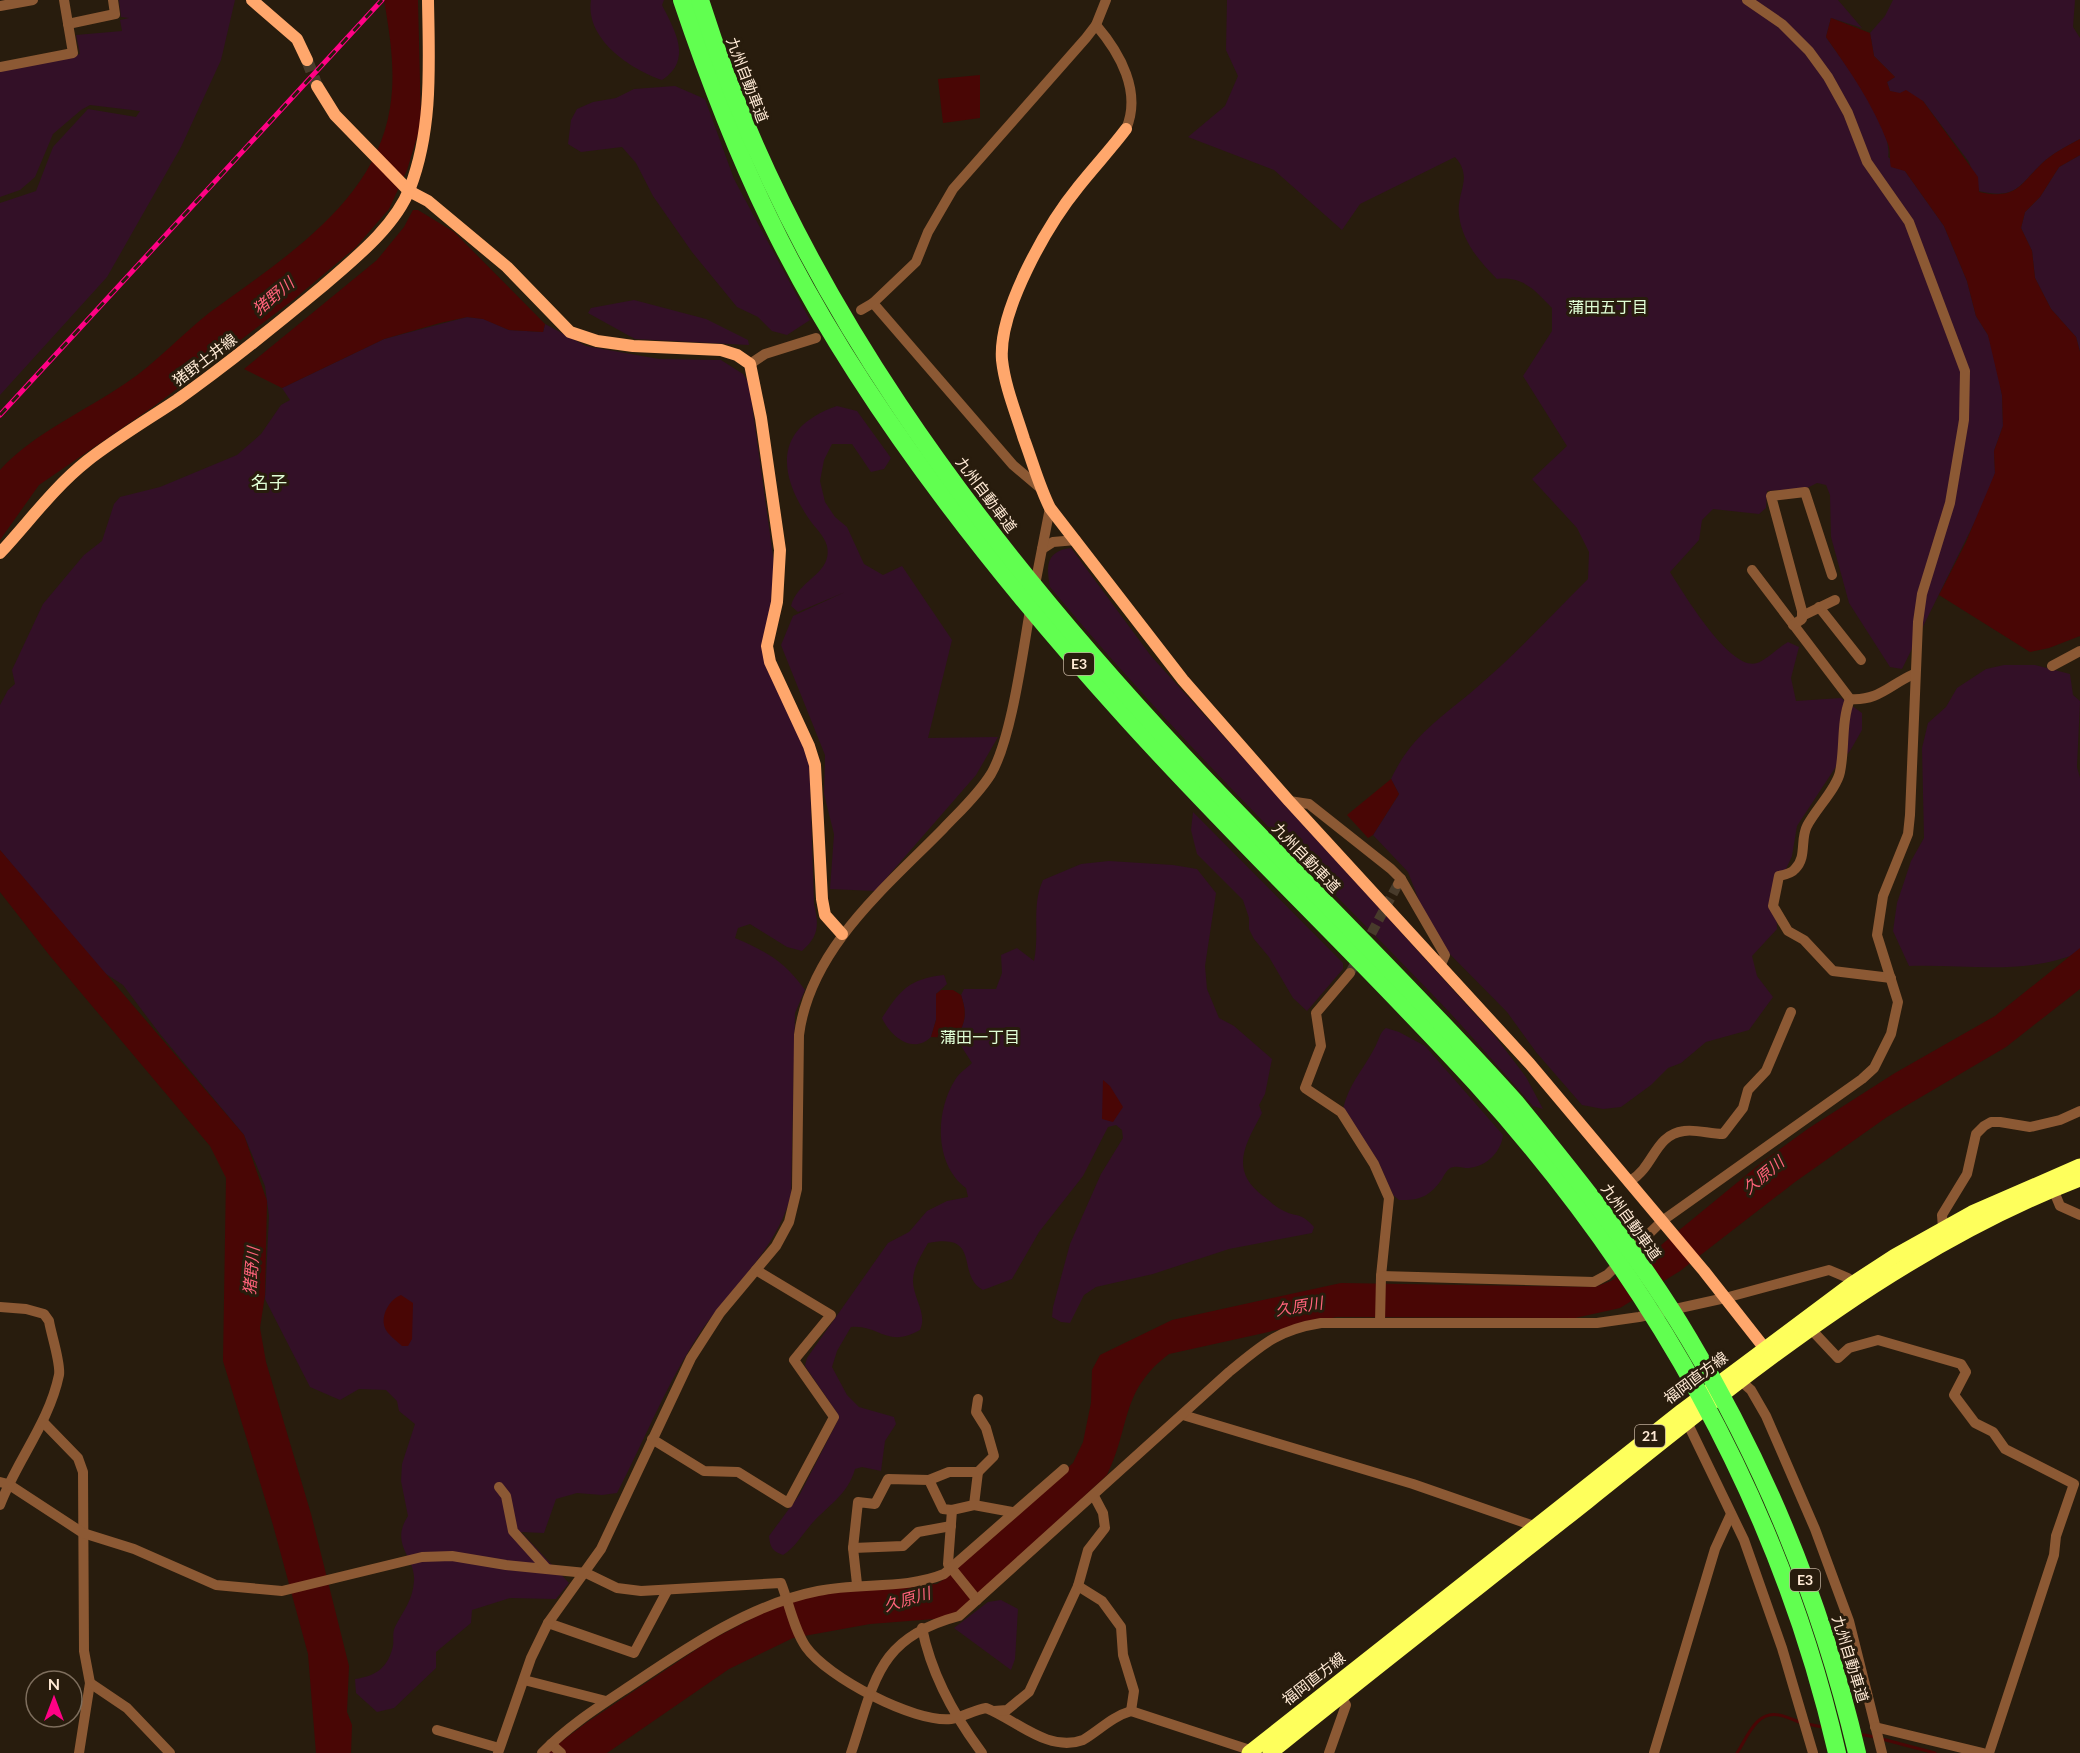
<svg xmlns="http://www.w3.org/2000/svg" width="2080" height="1753" font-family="Lato,'Noto Sans JP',sans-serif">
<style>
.green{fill:#331027}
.water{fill:#490605}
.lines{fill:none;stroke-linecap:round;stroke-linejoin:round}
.stream{stroke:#490605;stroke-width:3}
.street-tunnel{stroke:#483b2b;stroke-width:10;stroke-dasharray:10 5;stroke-linecap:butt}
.secondary-tunnel{stroke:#483b2b;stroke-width:12;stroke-dasharray:12 6;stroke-linecap:butt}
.street{stroke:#8c5934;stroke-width:10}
.secondary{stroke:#ffa76c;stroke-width:12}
.primary{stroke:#feff5c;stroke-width:15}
.highway{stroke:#61ff50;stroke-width:18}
.rail-casing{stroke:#ff0185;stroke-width:5}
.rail{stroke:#281c0d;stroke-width:3;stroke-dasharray:9;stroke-linecap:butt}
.labels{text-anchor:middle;stroke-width:6;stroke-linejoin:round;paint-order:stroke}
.shield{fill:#281c0d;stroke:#beac99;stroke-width:1.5}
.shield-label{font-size:14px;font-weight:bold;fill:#ffead5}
.street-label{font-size:15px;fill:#ffead5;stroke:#281c0d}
.water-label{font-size:16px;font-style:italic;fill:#ff637b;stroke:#281c0d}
.neighbourhood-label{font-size:16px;fill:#e1ffd7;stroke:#281c0d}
.quarter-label{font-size:18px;fill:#e1ffd7;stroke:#281c0d}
</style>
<rect width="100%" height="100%" fill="#281c0d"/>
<g class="green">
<path d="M119,0H235L221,60L181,147L107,277L0,395V203L36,191L53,147L88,109L136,117L140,111L90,105L81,110L53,134L35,177L20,190L0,197V71L80,54L76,35L122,31L120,20L129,18L121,17Z"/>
<path d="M591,0H664L662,5C675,31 693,60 662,80C630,69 585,39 591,0Z"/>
<path d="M1227,0H1838L1862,28L1831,18L1826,37C1844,63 1894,126 1888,157L1905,171L1944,226L1967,281L1976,316L1988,335L1995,356L2002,395L2003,426L1994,451L1995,473L1988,495L1902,669L1890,667L1849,603L1831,537L1830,495L1826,485L1817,483L1807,488L1767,491L1766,508L1759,514L1713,509L1702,520L1699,540L1670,572C1683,592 1730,672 1757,663C1765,661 1779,647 1788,642L1799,647L1791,678L1796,701L1841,698L1862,713V730L1850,751L1835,768L1797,826L1792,856L1780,882L1776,903L1777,929L1752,956L1757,976L1773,997L1749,1030L1706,1042L1681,1063L1668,1068L1651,1085L1621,1107L1603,1109L1582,1105L1536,1052L1507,1012L1433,937L1408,872L1373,835L1399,794L1391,779C1411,736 1441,718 1475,689C1515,655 1551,616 1588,579L1589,552L1577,528L1532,479L1567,446L1523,376L1552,331V308C1535,290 1523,276 1497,279C1479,261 1462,241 1459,215C1456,192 1474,178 1455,157L1360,204L1342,230L1274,170L1188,137L1225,106L1238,76L1226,50Z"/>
<path d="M1893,0H2075L2073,27L2080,38V139C2069,145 2057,151 2047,159C2020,182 2020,201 1979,191L1969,162L1923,101L1890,91L1887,82L1895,77L1874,56L1870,33L1885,16Z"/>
<path d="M675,86L705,99L734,179L810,320L787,335L772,331L758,317L737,307L692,252L653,196L636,163L622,147L581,152L568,144L571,120L577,109L593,102L616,98L634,89Z"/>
<path d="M2080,155V352L2076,337L2051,309L2035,278L2032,251L2021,228L2025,212L2040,197L2059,167Z"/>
<path d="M634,300L706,319L748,340L749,345L635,339L588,313L591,308Z"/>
<path d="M467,317L484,319L509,330L543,332L545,324L586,346L659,359L721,360L743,374L749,383L774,563L770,614L765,632L809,752L814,904C819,925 819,936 802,951L787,947L750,924L738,928L735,938C767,952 783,960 805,990L795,1013L791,1195C775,1255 725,1291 694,1342C664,1390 643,1443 617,1493L602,1495L577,1493L556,1499L544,1533L521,1532L569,1583L556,1599L510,1598L472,1610L471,1623L436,1652V1668L394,1708L377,1712L356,1693L355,1679C376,1676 388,1668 393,1646C394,1640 392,1633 395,1627C403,1611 413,1600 414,1581C416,1557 389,1545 408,1516L401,1481L402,1464L415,1424L399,1411L397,1401L386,1390L359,1389L340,1400L310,1387L265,1299L269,1216L265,1186L244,1135L160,1034L123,985L103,972L52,914L0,850V705L8,690L15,684L12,670L43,604L84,555L102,541L114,504L120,497L160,487L237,455L261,434L281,405L290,400L282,388L384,339Z"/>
<path d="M837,406L857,411L891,458L884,469L871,472L852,444H832L824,460L820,481L825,502L835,517L847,527L864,564L883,575L902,566L952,640L928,738L998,737L976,775L875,891L830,889L834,834L824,794L825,755L781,645L793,616L845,592L798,612L791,606C798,579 833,574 827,546C824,535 815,528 809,519C776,470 776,427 837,406Z"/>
<path d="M1071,548L1151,656L1494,1035L1526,1077L1543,1109L1533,1106C1500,1069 1468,1031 1433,995C1303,861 1169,731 1050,587C1046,566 1046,551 1071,548Z"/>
<path d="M2004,665H2035L2070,674L2073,695L2080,701L2077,767L2080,778V952C2026,976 1967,964 1909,966L1893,931L1897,903L1911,861L1924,838L1922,748L1928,723L1946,707L1957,688L1986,669Z"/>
<path d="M1193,812L1343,963V969L1307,1011L1293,998L1269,957L1254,939L1249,929V918L1243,900L1197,854L1191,830Z"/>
<path d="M1109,861L1173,865L1197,869L1216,893L1205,966L1207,989L1219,1018L1234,1026L1272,1059L1265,1094L1259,1105L1262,1113C1245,1145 1229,1170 1263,1196C1269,1200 1275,1207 1282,1210C1296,1218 1300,1211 1314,1227L1312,1233L1229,1249L1153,1274L1096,1287L1084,1295L1070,1323L1061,1322L1052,1317L1053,1307L1070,1244L1101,1174L1123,1138L1122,1130L1116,1125L1108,1127L1083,1176L1039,1232L1012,1279L983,1290C955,1275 983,1232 928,1243C922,1254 914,1266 913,1279C912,1297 928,1313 920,1330C887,1349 879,1324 851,1327L837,1351L832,1367L847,1395L859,1407L894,1417L896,1424L885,1441L881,1471L862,1467L855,1469C847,1497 826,1506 809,1527C800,1538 794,1548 783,1555C772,1551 770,1547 769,1536L800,1494L838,1420L837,1413L805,1366L807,1358L888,1243L909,1232L927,1211L947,1201L968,1197L966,1188C934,1164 935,1112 955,1080C959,1073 967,1068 972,1063L956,1038C966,1022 967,1013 961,995L964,989H996L1002,973L1001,955L1017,948L1034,961C1040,933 1031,906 1043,880L1081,864Z"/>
<path d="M944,975L947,984L936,994V1020L931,1037C913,1055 890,1036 882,1018C900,990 909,979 944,975Z"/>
<path d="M1386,1028L1399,1032L1425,1046L1503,1135C1501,1152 1487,1166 1469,1168C1462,1168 1457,1165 1450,1168C1446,1171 1444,1175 1442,1179C1430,1196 1420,1201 1399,1200L1393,1195L1378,1161L1343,1110C1348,1085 1363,1070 1374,1049C1379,1041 1379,1033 1386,1028Z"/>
<path d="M1001,1600L1018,1609L1015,1659L1011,1670L954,1628L988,1602Z"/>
</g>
<g class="water">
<path d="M384,0H418L421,124L407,170L389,209L356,247L293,300L157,404L39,485L0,540V470C35,432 84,412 126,383C156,363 181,335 209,313C281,260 375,203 390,108C396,72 390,35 384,0Z"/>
<path d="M1831,18L1870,33L1874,56L1895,77L1887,82L1890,91L1900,93L1906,90L1923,101L1978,177L1979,192C2020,201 2020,182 2047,159C2057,151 2069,145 2080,139V155L2059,167L2040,197L2025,212L2021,228L2032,251L2035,278L2051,309L2076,337L2080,352V636L2049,648L2030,652L1939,595L1966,542L1995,473L1994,451L2003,426L2002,395L1988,335L1976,316L1967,281L1944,226L1905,171L1891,167C1889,159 1891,151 1888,144C1873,104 1850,71 1826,37Z"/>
<path d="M980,75V118L943,123L938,79Z"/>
<path d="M413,210H418L454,232L545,324L543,332L509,330L483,319L467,317L440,323L384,339L282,388L244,369L377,260L404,227Z"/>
<path d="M1391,779L1399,794L1373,835L1368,838L1347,815Z"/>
<path d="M0,850L244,1135L267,1201L265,1295L260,1328L266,1362L311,1514L349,1666L347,1712L352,1725L351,1753H316L308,1654L273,1525L223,1361L226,1178L210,1146L50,956L0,892Z"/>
<path d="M2080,948V989L2006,1047L1887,1117L1795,1182L1680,1271L1620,1308L1575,1318L1336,1317L1169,1354C1120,1391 1131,1426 1107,1475L962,1610L947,1618L870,1624L793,1638L729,1669L607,1753H546L586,1723L709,1641L776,1606L822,1593L937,1584L950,1575L1073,1463L1083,1442L1091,1403L1092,1370L1100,1355L1172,1320L1341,1283L1595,1287L1611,1281L1655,1250L1761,1163L1809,1128L1895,1073L1995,1016Z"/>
<path d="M941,990H953L961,995C967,1013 966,1022 956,1038L931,1037L936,1020V994Z"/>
<path d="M1103,1080L1110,1086L1123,1107L1113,1122L1102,1119Z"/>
<path d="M401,1295L413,1303L412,1339L408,1346H402C397,1341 387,1334 385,1328C380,1315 390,1299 401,1295Z"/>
</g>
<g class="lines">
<g class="stream">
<path d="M1808,1724L1822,1727"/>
<path d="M1858,1734L1875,1737"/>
<path d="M1882,1739L1935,1753"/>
<path d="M1737,1753C1747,1738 1756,1710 1779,1715C1787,1716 1794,1721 1802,1723"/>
</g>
<path class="street-tunnel" d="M1350,973L1398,884"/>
<path class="secondary-tunnel" d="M307,60L317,86"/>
<g class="street">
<path d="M0,6L33,0"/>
<path d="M68,24L115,14L113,0"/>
<path d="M1096,25C1120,53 1142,92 1126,129"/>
<path d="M0,67L73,53L64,0"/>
<path d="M873,303L1013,465L1039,487"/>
<path d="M861,310L873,303L916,262L928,232L953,189L1086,38L1096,25L1106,0"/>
<path d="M750,364L765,354L816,338"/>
<path d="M1042,549L1053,542L1076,540"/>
<path d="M1752,570L1850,699C1879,701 1889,685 1914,674"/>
<path d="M1034,590L1050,508"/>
<path d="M1819,607L1861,660"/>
<path d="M1802,616L1835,600"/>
<path d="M1793,625L1802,619V611L1771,496L1805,492L1832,575"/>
<path d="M2052,666L2080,651"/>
<path d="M1850,699C1841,722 1845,748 1840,772C1837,788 1815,810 1807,826C1800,839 1807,858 1795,869C1792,873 1784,875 1779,876L1773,906L1788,931L1804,940L1833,971L1891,978"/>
<path d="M1289,801L1309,804L1391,869L1401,879L1398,884"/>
<path d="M1401,879L1445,955L1440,967"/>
<path d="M1350,973L1316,1013L1321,1046L1305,1088L1341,1112L1374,1164L1389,1198L1381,1276L1380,1322"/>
<path d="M1630,1181C1655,1166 1654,1135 1684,1131C1696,1129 1710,1134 1723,1134L1743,1108L1748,1090L1766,1071L1791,1012"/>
<path d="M2053,1189L2060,1206L2080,1215"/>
<path d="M1943,1228L1942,1215L1967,1174L1976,1134L1984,1126L1991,1122H2000L2030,1127L2060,1120L2080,1111"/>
<path d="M1381,1276L1594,1282L1607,1275L1662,1221L1862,1079L1874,1068L1891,1034L1898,1002L1877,935L1883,896L1908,834L1910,815L1918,622L1922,594L1950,503L1964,420L1965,371L1909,222L1867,162L1848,113L1828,77L1809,51L1782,24L1747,0"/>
<path d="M0,1307L26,1309L44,1314L49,1321C51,1334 61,1363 59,1375C49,1423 17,1460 0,1505"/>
<path d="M1807,1325L1838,1358L1849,1348L1878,1340L1961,1364L1966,1372L1954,1395L1975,1423L1993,1432L2005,1449L2074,1484L2056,1536L2054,1555L1989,1753"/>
<path d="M1742,1382L1751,1390L1766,1416L1815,1529L1849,1621L1882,1753"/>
<path d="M1183,1415L1413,1484L1537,1527"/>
<path d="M1687,1422L1744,1540L1782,1648L1813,1753"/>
<path d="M44,1423L78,1458L83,1472L84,1651L90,1683L79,1753"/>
<path d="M652,1439L704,1471L738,1472L788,1503L834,1417L794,1360L831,1315L756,1270"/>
<path d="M978,1472L994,1456L986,1428L976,1412L978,1399"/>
<path d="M929,1480L949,1472H978L974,1505"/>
<path d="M0,1482L8,1484L83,1533L134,1549L216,1585L282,1591L422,1557L452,1556L506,1565L586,1573L617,1588L641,1591L781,1583C789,1603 794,1630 806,1647C827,1677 914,1723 951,1719C963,1717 974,1710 986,1708C1015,1719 1048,1753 1083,1740C1100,1730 1111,1717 1131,1711L1256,1752"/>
<path d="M499,1487L506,1496L513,1531L547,1569"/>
<path d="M952,1510L974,1505L1012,1512"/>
<path d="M853,1548L903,1546L918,1532L951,1526"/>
<path d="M857,1584L853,1548L858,1502L875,1504L888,1479L929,1480L943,1509L952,1510L948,1564L977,1600"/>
<path d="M1078,1586L1102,1601L1121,1627L1123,1655L1134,1691L1131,1711"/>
<path d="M548,1623L634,1653L667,1591"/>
<path d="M922,1628C931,1673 955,1717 982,1753"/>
<path d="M524,1680L606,1701"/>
<path d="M90,1683L127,1708L170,1753"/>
<path d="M994,1711L1007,1710L1029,1692L1078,1586L1088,1550L1105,1528L1103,1513L1094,1496"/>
<path d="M1875,1727L1983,1753"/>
<path d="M437,1730L499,1748"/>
<path d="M551,1744L561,1753"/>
<path d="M498,1753L531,1658L548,1623L601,1549L691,1358L720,1313L776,1246L789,1222L797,1189L799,1035C810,949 885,888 943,829C959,812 978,795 991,774C1012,738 1023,649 1031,605"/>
<path d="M542,1753C570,1724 603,1704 636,1682C691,1645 752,1604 818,1591C859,1582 905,1590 944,1574L1064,1469"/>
<path d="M851,1753C875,1682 876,1638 959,1616L1229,1372C1262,1345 1277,1330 1321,1323H1597L1639,1317L1725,1298L1829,1270L1848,1278L1852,1284"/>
<path d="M1329,1753L1346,1705L1341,1697"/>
<path d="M1654,1753L1715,1549L1731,1514"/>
</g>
<g class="secondary">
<path d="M252,0L297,39L307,60"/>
<path d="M317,86L335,115L409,191L428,201L507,267L570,332L597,341L633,346L721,350L737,355L750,364L761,418L780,550L777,602L767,646L770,662L809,746L815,765L822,899L825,915L842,934"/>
<path d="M1126,129C1111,149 1094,167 1079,186C1048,224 998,310 1002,360C1005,387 1016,413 1024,439C1033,463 1039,486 1050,508L1183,680L1289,801L1530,1064L1704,1271L1770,1355"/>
<path d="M0,553C29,522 53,488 87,461C115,439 147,420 177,400C228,364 276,325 323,286C354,259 395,227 410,188C433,128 429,63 428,0"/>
</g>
<g class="primary">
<path d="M1249,1753L1682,1411L1852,1284L1895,1256L1972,1213L2080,1166"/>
<path d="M1270,1753C1375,1668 1482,1585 1588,1501C1741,1379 1895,1250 2080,1179"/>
</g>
<g class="highway">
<path d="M682,0C707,74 735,148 769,218C854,395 991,568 1122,713C1236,840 1361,957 1476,1083C1650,1275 1779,1500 1837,1753"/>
<path d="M700,0C791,290 977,536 1183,756C1292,872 1408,983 1515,1102C1577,1178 1639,1255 1689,1339C1766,1467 1823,1608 1857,1753"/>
</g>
<g class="rail-casing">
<path id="rail" d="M0,415L382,0"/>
</g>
<use href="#rail" class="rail"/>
</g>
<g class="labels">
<g class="shield">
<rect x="1064" y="653" width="30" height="22" rx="4.5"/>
<rect x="1635" y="1425" width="30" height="22" rx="4.5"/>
<rect x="1790" y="1569" width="30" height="22" rx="4.5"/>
</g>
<g class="shield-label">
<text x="1079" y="669">E3</text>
<text x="1650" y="1441">21</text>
<text x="1805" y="1585">E3</text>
</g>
<g class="street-label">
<text transform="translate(747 80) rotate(69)" y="5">九州自動車道</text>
<text transform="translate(205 360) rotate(-37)" y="5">猪野土井線</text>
<text transform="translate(986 495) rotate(53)" y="5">九州自動車道</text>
<text transform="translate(1306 858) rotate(46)" y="5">九州自動車道</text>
<text transform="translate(1631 1222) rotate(54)" y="5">九州自動車道</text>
<text transform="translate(1696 1378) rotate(-37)" y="5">福岡直方線</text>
<text transform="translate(1850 1659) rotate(73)" y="5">九州自動車道</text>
<text transform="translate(1314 1679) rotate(-38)" y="5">福岡直方線</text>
</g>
<g class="water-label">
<text transform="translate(273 296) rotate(-40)" y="6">猪野川</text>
<text transform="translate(1763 1175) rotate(-40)" y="6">久原川</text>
<text transform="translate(251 1271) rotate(-85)" y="6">猪野川</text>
<text transform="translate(1299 1306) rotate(-9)" y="6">久原川</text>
<text transform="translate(907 1599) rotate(-16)" y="6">久原川</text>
</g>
<g class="neighbourhood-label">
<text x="1608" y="313">蒲田五丁目</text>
<text x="980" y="1043">蒲田一丁目</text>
</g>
<g class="quarter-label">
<text x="269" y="489">名子</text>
</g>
</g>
<g transform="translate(54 1699)"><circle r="28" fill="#281c0d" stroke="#7e6e5d" stroke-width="1.5"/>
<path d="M0-4.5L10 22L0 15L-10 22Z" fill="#ff0185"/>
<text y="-9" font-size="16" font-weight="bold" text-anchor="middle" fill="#ffead5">N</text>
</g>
</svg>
